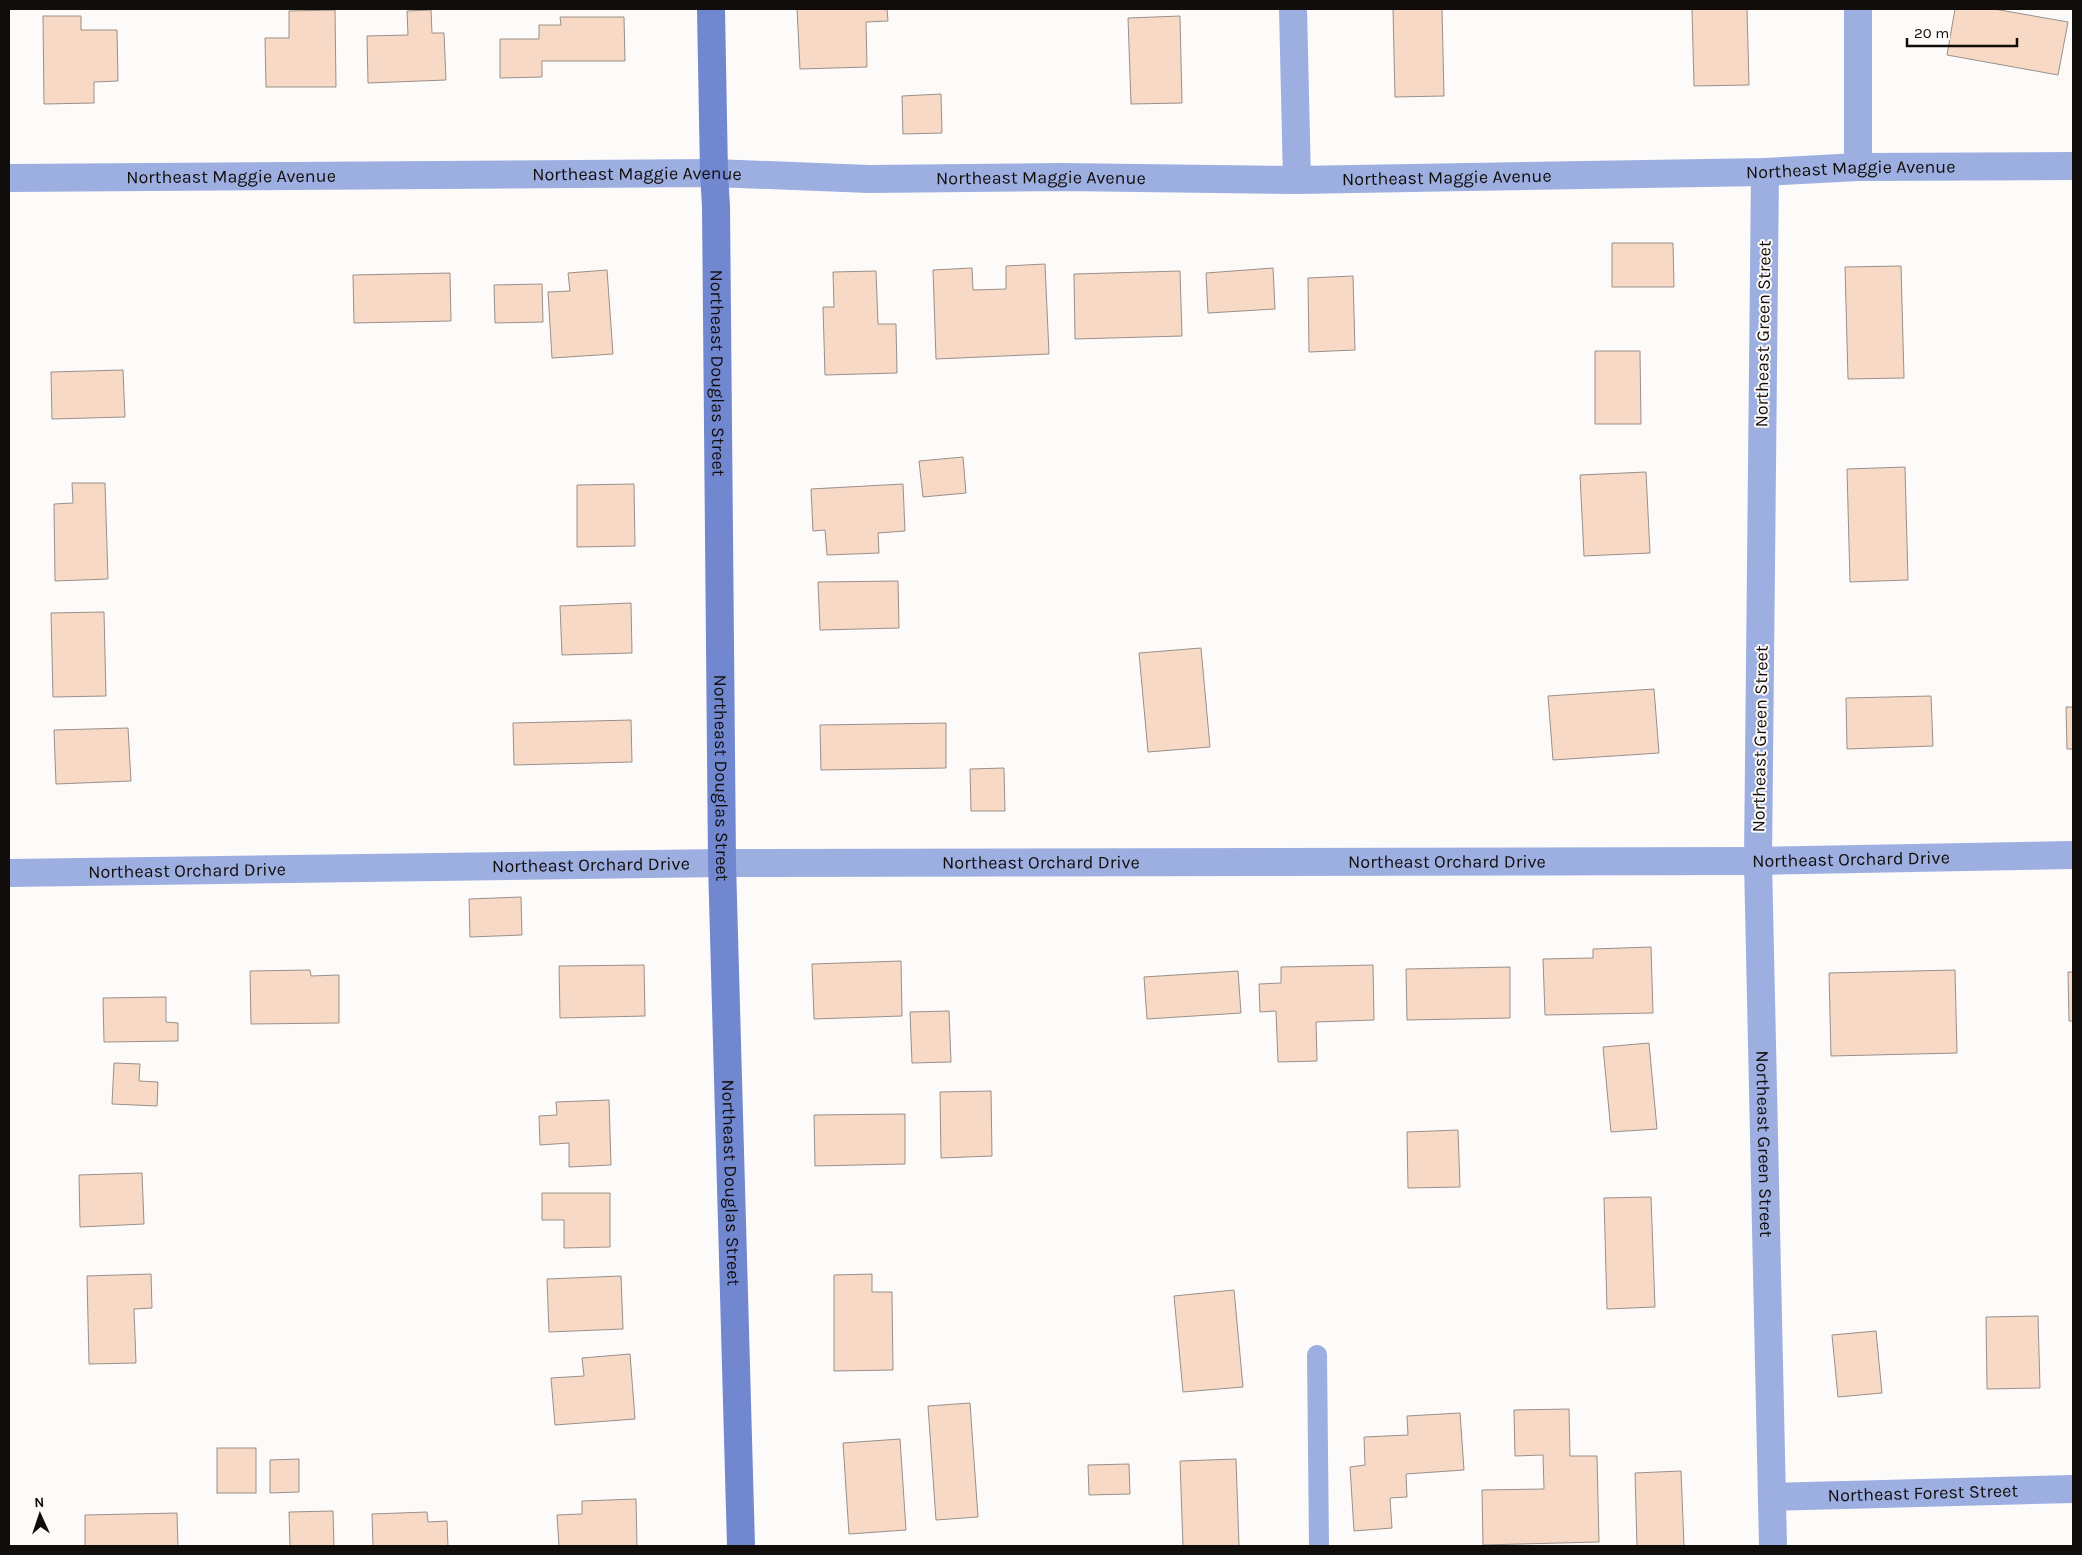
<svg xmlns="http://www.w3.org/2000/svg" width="2082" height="1555" font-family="Karla,sans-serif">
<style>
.building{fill:#f7d9c5;stroke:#9a9089}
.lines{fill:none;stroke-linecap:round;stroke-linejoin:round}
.service{stroke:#9daee0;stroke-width:20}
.minor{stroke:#9daee0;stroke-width:28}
.secondary{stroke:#7187d0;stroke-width:28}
.labels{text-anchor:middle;stroke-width:4;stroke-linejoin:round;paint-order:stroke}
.street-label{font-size:18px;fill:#110d0b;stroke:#fdfbfa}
</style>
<rect width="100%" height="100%" fill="#fdfbfa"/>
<g class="building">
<path d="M797,9H887L888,21L866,22L867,67L800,69Z"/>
<path d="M1393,9H1442L1444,96L1395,97Z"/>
<path d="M1692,9H1747L1749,85L1694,86Z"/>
<path d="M1955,9H1994L2068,22L2058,75L1947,55Z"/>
<path d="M335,10L336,87H266L265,38H289V11Z"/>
<path d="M431,10L432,33H444L446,80L368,83L367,36L408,35L407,11Z"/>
<path d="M43,16H81V30H117L118,81L94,82V103L44,104Z"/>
<path d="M1180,16L1182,103L1131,104L1128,18Z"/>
<path d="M560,17H624L625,61H542V77L500,78V39H539V25H561Z"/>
<path d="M941,94L942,133L903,134L902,96Z"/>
<path d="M1612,243H1673L1674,287H1612Z"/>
<path d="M1045,264L1049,354L936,359L933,270L972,268L973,290L1006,289V266Z"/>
<path d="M1901,266L1904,378L1848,379L1845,267Z"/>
<path d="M1273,268L1275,309L1208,313L1206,273Z"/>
<path d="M607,270L613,354L552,358L548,292L570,291L568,273Z"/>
<path d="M876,271L878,324H896L897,373L825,375L823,307H834L833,272Z"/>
<path d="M1180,271L1182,336L1075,339L1074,274Z"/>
<path d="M450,273L451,321L354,323L353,275Z"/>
<path d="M1353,276L1355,350L1309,352L1308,278Z"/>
<path d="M542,284L543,322L495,323L494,285Z"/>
<path d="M1595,351H1640L1641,424H1595Z"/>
<path d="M123,370L125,417L52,419L51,372Z"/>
<path d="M963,457L966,493L923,497L919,461Z"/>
<path d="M1905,467L1908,580L1850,582L1847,469Z"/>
<path d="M1646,472L1650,553L1584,556L1580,475Z"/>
<path d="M72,483H105L108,579L55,581L54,504L73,503Z"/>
<path d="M634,484L635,546L577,547V485Z"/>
<path d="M903,484L905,531L878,533L879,553L827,555L825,530L813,531L811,489Z"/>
<path d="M898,581L899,628L820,630L818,582Z"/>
<path d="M631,603L632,653L562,655L560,606Z"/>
<path d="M104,612L106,696L53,697L51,613Z"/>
<path d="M1201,648L1210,747L1148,752L1139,653Z"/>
<path d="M1654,689L1659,753L1553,760L1548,696Z"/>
<path d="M1931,696L1933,746L1847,749L1846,698Z"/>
<path d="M2066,707H2073V749H2067Z"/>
<path d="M631,720L632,762L514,765L513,723Z"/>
<path d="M946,723V768L821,770L820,725Z"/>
<path d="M128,728L131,781L56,784L54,730Z"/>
<path d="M1004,768L1005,811H971L970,769Z"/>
<path d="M521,897L522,935L470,937L469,899Z"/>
<path d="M1651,947L1653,1013L1545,1015L1543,959L1593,958V949Z"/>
<path d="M901,961L902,1016L814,1019L812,964Z"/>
<path d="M644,965L645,1016L560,1018L559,966Z"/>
<path d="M1373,965L1374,1020L1316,1022L1317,1061L1278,1062L1276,1011L1260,1012L1259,984L1281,983V967Z"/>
<path d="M1510,967V1018L1407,1020L1406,969Z"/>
<path d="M310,970L311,976L339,975V1023L251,1024L250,971Z"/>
<path d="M1955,970L1957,1053L1831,1056L1829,973Z"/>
<path d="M1238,971L1241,1013L1147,1019L1144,977Z"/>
<path d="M2068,972H2073V1021H2069Z"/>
<path d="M166,997V1022L178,1023V1041L104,1042L103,998Z"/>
<path d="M949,1011L951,1062L912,1063L910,1012Z"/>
<path d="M1649,1043L1657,1129L1611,1132L1603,1047Z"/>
<path d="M114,1063L140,1064L139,1081L158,1082L157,1106L112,1104Z"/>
<path d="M991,1091L992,1156L941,1158L940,1092Z"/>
<path d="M609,1100L611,1165L569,1167V1143L540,1145L539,1116L557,1115L556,1102Z"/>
<path d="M905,1114V1164L815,1166L814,1115Z"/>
<path d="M1458,1130L1460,1187L1408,1188L1407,1132Z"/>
<path d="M142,1173L144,1224L80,1227L79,1175Z"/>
<path d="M542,1193H610V1247L564,1248V1220H542Z"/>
<path d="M1651,1197L1655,1307L1607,1309L1604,1198Z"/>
<path d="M151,1274L152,1308L134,1309L136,1363L89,1364L87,1276Z"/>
<path d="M872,1274V1292H892L893,1370L834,1371V1275Z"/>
<path d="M621,1276L623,1329L549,1332L547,1279Z"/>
<path d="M1234,1290L1243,1387L1183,1392L1174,1296Z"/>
<path d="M2038,1316L2040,1388L1987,1389L1986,1317Z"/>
<path d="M1876,1331L1882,1393L1838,1397L1832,1335Z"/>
<path d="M630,1354L635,1419L555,1425L551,1378L584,1376L582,1358Z"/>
<path d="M970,1403L978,1517L936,1520L928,1406Z"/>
<path d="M1569,1409L1570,1456H1597L1599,1542L1483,1545L1482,1490L1544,1489L1543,1455L1515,1456L1514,1410Z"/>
<path d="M1460,1413L1464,1470L1406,1474L1407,1497L1390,1498L1392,1528L1354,1531L1350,1467L1365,1465L1364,1437L1408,1435L1407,1416Z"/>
<path d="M900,1439L906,1530L849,1534L843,1443Z"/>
<rect x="217" y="1448" width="39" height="45"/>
<path d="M299,1459V1492L270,1493V1460Z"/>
<path d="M1236,1459L1239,1546H1183L1180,1461Z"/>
<path d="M1129,1464L1130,1494L1089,1495L1088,1465Z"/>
<path d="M1681,1471L1684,1546H1637L1635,1473Z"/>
<path d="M636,1499L637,1546H559L557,1515L582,1514V1501Z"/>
<path d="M333,1511L334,1546H290L289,1512Z"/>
<path d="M427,1512L428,1522L447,1521L448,1546H373L372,1514Z"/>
<path d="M177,1513L178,1546H85V1515Z"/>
</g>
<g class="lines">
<path class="service" d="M1317,1355L1319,1546"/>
<g class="minor">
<path d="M1293,9L1297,180"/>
<path d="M1858,167V9"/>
<path id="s1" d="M1765,172L1758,861L1773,1546"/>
<path id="s2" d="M9,178L714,173L869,179L1062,177L1297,180L1765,172L1858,167L2073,166"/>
<path id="s3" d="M9,873L722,863L1758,861L2073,855"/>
<path id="s4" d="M1773,1497L2073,1489"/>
</g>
<path class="secondary" id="s5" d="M711,9L714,173L716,206L722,863L741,1546"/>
</g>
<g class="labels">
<g class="street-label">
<text dy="6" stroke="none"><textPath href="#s2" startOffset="1842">Northeast Maggie Avenue</textPath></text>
<text dy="6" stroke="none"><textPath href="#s2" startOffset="628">Northeast Maggie Avenue</textPath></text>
<text dy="6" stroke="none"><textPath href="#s2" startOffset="222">Northeast Maggie Avenue</textPath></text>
<text dy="6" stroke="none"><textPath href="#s2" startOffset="1032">Northeast Maggie Avenue</textPath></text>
<text dy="6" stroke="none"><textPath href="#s2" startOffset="1438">Northeast Maggie Avenue</textPath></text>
<text transform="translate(1763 334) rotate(-89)" y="6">Northeast Green Street</text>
<text dy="6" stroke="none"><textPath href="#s5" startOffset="364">Northeast Douglas Street</textPath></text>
<text transform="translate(1760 739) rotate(-89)" y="6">Northeast Green Street</text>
<text dy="6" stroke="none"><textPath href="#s5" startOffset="769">Northeast Douglas Street</textPath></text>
<text dy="6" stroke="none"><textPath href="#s3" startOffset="1842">Northeast Orchard Drive</textPath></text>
<text dy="6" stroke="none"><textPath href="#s3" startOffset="1438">Northeast Orchard Drive</textPath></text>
<text dy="6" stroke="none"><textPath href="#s3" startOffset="1032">Northeast Orchard Drive</textPath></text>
<text dy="6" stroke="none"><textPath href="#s3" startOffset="582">Northeast Orchard Drive</textPath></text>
<text dy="6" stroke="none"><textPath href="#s3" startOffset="178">Northeast Orchard Drive</textPath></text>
<text dy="6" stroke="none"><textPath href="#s1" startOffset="972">Northeast Green Street</textPath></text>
<text dy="6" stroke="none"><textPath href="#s5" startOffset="1174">Northeast Douglas Street</textPath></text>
<text dy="6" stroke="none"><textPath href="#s4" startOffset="150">Northeast Forest Street</textPath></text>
</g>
</g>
<rect width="2082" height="1555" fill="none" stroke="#110d0b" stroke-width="20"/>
<g transform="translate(40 1515) rotate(357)" stroke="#fdfbfa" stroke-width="4" paint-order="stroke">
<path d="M0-4L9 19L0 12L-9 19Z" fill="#110d0b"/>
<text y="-8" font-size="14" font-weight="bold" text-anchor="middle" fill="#110d0b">N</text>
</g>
<path d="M1907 38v8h110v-8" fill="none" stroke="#110d0b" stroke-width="2.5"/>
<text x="1914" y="38" font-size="15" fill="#110d0b" stroke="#fdfbfa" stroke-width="4" paint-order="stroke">20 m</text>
</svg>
